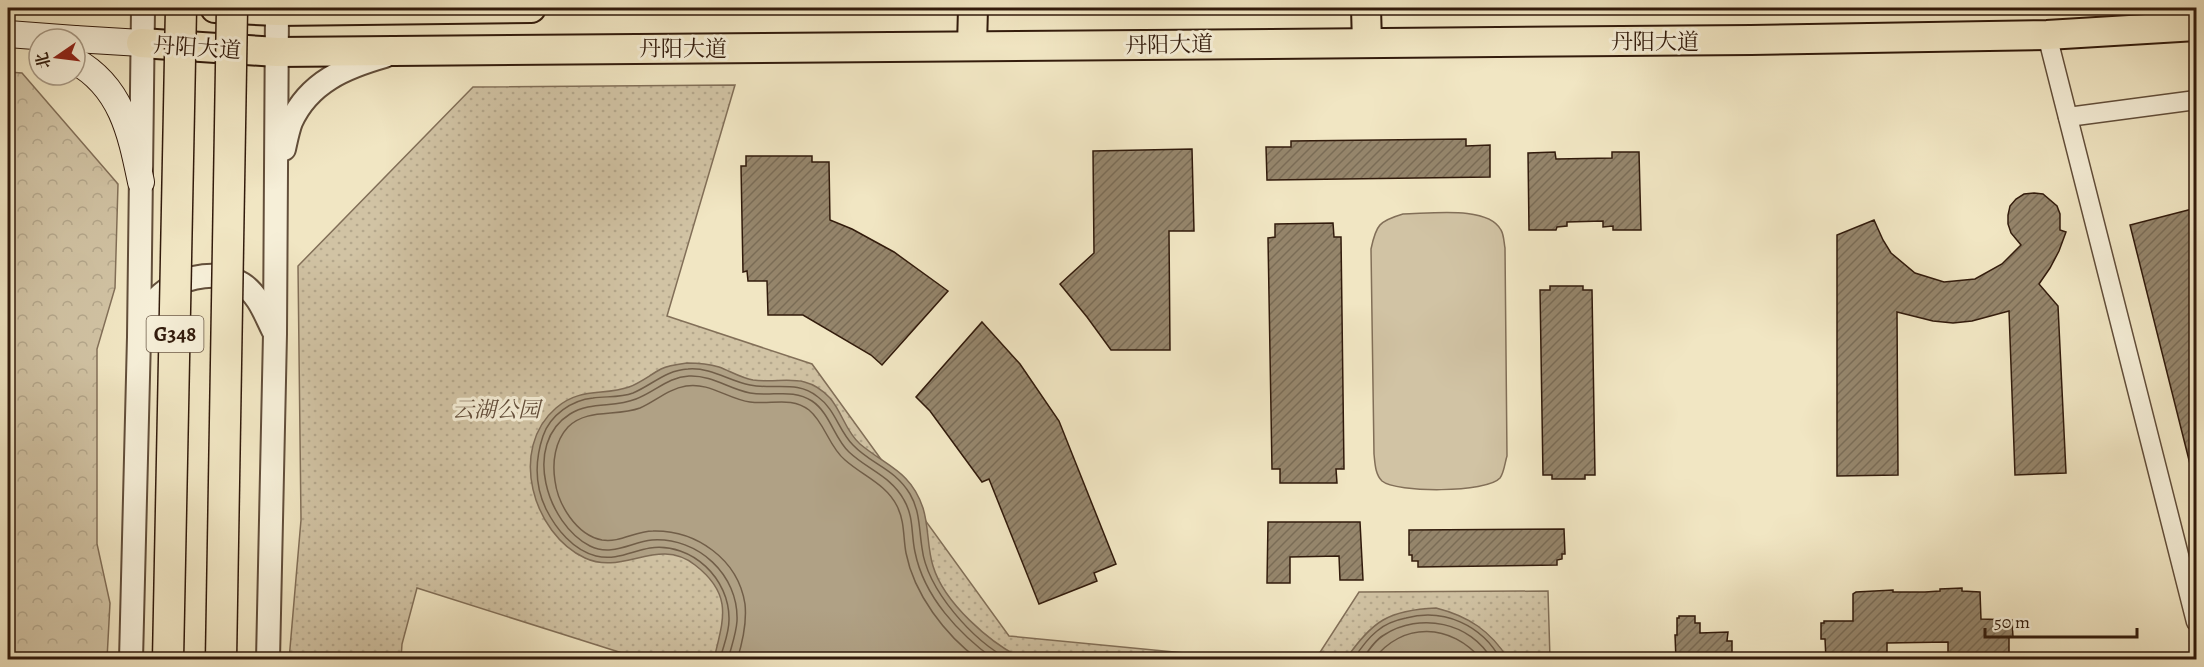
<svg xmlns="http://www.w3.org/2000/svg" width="2204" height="667" font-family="Alegreya,'Noto Serif SC',serif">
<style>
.grass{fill:#d1c3a4;stroke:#826f58;stroke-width:1.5}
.forest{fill:url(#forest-crowns);stroke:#826f58;stroke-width:1.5}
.park{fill:url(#park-dots);stroke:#826f58;stroke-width:1.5}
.water{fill:#b0a185;stroke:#7e6b55;stroke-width:1.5}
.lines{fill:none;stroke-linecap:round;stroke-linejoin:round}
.shore{stroke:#715e48;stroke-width:1.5}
.building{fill:url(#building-hatch);stroke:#321b0c;stroke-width:1.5}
.minor-casing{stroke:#624e3a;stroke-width:21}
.tertiary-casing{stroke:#624e3a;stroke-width:26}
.secondary-casing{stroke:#321b0c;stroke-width:28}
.primary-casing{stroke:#321b0c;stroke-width:32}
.minor{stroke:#f6efd8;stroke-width:18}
.tertiary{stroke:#f6efd8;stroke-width:22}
.secondary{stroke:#f6efd8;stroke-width:26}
.primary{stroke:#f1e6c3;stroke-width:28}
.trunk-bridge-casing{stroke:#321b0c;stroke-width:33;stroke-linecap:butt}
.trunk-bridge{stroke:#f1e6c3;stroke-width:30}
.labels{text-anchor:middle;stroke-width:6;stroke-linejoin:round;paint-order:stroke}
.shield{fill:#f6efd8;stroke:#6d5b49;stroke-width:1.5}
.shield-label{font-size:21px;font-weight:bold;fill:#321b0c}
.street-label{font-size:22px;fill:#321b0c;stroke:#f6efd8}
.park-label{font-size:22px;font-style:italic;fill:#624d3a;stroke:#f6efd8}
</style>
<defs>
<pattern id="forest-crowns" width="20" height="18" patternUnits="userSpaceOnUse" patternTransform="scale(1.5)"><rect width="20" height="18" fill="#d1c3a4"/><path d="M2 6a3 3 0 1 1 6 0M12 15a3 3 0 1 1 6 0" fill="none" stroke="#b4a78c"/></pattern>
<pattern id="park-dots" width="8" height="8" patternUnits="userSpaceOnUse" patternTransform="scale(1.5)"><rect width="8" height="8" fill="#d1c3a4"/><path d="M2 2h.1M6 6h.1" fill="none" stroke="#b4a78c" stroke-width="1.8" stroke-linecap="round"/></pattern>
<pattern id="building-hatch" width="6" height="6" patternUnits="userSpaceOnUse" patternTransform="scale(1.5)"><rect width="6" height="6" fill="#95856b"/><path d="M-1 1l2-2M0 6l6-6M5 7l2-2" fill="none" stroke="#7a6c56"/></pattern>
</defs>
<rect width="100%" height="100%" fill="#f1e6c3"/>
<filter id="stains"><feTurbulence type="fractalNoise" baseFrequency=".00333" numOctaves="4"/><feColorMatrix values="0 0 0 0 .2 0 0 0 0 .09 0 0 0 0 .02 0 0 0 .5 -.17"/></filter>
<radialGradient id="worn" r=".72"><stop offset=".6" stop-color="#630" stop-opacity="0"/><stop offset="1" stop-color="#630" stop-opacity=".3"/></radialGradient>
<path class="grass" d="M1403,214C1428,214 1488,205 1501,230C1504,235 1504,243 1505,248L1507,456C1505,462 1504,473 1500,478C1487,493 1396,493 1382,481C1375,474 1375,463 1374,454L1371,249C1376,225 1379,221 1403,214Z"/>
<path class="forest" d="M8,72L22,73L118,184L115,288L97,349V544L110,603L107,659H8Z"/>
<g class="park">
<path d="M735,85L667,316L812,364L1009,636L1247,659H641L417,588L402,644L401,659L289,660L301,520L298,266L473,87Z"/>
<path d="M1548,591L1550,659L1315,660L1359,592Z"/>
</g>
<g class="water">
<path d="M687,363C698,363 709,364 719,367C730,371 741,378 753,380C783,384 805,371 830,398C842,412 846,432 860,444C886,466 911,471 923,508C929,527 927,547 933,566C944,603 990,643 1023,659H714C723,620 734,595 695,565C658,536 623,576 585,558C533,534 508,449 556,408C580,387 603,396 629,387C640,383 650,375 661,369C669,365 679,364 687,363Z"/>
<path d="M1436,608C1468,616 1491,631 1508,659H1346C1372,621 1389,610 1436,608Z"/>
</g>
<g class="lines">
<g class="shore">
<path d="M720,660C723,646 729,634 729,620C730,579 692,542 650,548C632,551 616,561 596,556C573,550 556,529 546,509C535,486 535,460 543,436C550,415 572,400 593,398C606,396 620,398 633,393C652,385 666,370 688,369C711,367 729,381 750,385C775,390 797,380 818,397C835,409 839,431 853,445C872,465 894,468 910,494C920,511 919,529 922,548C927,590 973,641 1010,660"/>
<path d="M728,660C731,647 736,635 737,621C739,575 698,537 652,540C631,542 612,557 590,546C547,524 522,444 570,414C591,401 614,408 636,399C655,392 668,377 689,376C712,375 729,389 750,393C772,397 792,388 812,401C830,413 834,438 849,452C868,470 891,476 904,500C914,517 911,534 915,552C924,597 959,634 995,660"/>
<path d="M737,660C743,641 747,623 745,604C738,559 696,530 653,531C635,531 620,543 602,540C576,535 558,504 555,481C552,462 555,441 568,427C587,408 616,417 640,408C656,401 668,389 686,386C709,382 728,399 750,402C771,405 791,396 809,410C825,423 829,447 845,460C863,476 886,484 897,506C905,522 903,537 906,553C914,594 945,635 979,660"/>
<path d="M1353,660C1360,649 1367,639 1377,631C1385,624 1396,620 1406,618C1444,608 1482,625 1501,660"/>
<path d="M1362,660C1368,651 1375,640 1384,635C1420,612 1471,622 1492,660"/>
<path d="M1373,660C1403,621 1451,623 1482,660"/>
</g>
</g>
<g class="building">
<path d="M1466,139V146L1490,145V177L1267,180L1266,147H1291V141Z"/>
<path d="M1192,149L1194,231H1169L1170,350H1111L1087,317L1060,284L1094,253L1093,151Z"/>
<path d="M1555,152L1556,159L1612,158V152H1639L1641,230H1613V226L1603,227V221L1567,222V226L1557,227L1556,230H1529L1528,153Z"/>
<path d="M746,156H812V162H829L830,220L852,229L894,252L948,291L882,365L871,355L803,315H768L767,281H748L747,271L743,272L741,166H746Z"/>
<path d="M2034,193L2043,194L2057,206L2060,214V230L2066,232L2059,251L2050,268L2039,284L2058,306L2066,473L2015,475L2009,311L1972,321L1953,323L1933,321L1897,312L1898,475L1837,476V235L1874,220L1883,240L1891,253L1915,273L1944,282L1975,279L2002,264L2021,245L2011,233L2008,224V215L2010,206L2016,199L2024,194Z"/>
<path d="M2196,208V467L2191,468L2130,225Z"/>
<path d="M1333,223L1334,237H1341L1344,469H1336L1337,483H1280V469H1272L1268,238L1275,237V224Z"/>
<path d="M1550,286H1583V290H1592L1595,475H1585V479H1552V475H1543L1540,290H1550Z"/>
<path d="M982,322L1020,364L1059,421L1116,564L1094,573L1097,581L1039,604L989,479L982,482L930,411L916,397Z"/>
<path d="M1268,522H1360L1363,580H1340L1339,556L1290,557V583H1267Z"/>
<path d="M1564,529L1565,554H1562V559L1557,560V565L1418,567V561H1412V555H1409V530Z"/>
<path d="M1962,588V591L1980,592L1981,619L2012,620L2013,637H2009V660H1948V642L1887,643V660H1826L1825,639H1821V623H1824V621H1853V594L1856,592L1893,590V592H1925L1940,591V589Z"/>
<path d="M1679,616H1695V623H1700V633L1728,632L1727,641H1732V660H1676L1675,635H1677V618H1679Z"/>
</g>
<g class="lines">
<g class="minor-casing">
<g id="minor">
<path d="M2047,35L2196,622"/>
<path d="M2068,117L2196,100"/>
</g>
</g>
<g class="tertiary-casing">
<g id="tertiary">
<path d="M284,149C286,140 288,130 291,122C309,82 346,67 385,56"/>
<path d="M142,329C146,321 148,309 153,303C172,278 216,267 242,284C258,294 265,314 273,330"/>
<path d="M131,660L139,337L143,8"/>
<path d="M268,660L275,334L277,8"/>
</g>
</g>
<g class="secondary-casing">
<g id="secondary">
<path d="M8,34L75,39"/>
<path d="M75,39L141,43"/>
<path d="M75,61C122,87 131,134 141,182"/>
</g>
</g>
<g class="primary-casing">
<g id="primary">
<path d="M215,8L277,11L531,8"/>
<path d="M1366,8L1367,43"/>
<path d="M141,43L277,52L1751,40L2047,35L2196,26"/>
<path d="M972,46L973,8"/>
</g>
</g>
<use href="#minor" class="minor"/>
<use href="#tertiary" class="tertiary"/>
<use href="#secondary" class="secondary"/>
<use href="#primary" class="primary"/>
<g class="trunk-bridge-casing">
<g id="trunk-bridge">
<path d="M168,660L181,8"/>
<path d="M221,660L232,8"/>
</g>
</g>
<use href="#trunk-bridge" class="trunk-bridge"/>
</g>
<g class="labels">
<rect class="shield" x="146.5" y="316" width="57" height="36" rx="4.5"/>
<g class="shield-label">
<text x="175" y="341">G348</text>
</g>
<g class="street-label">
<text x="1655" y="49">丹阳大道</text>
<text transform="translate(1169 44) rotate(-1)" y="8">丹阳大道</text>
<text transform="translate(197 47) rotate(4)" y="8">丹阳大道</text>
<text x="683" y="56">丹阳大道</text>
</g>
<g class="park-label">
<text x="496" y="417">云湖公园</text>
</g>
</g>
<rect width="2204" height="667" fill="none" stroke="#f1e6c3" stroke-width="30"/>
<rect x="9" y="9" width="2186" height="649" fill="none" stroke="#321b0c" stroke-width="3"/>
<rect x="15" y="15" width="2174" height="637" fill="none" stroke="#321b0c" stroke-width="1.5"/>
<g transform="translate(57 57) rotate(256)"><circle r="28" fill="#f6efd8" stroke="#a89a86" stroke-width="1.5"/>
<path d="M0-4.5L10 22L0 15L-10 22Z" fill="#8f2418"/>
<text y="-9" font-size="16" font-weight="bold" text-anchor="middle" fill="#321b0c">北</text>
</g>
<path d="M1985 628v9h152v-9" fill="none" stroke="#321b0c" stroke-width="3"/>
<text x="1994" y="628" font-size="18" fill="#321b0c" stroke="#f6efd8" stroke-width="4.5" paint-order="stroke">50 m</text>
<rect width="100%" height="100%" filter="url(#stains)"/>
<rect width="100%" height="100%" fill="url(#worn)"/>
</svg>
